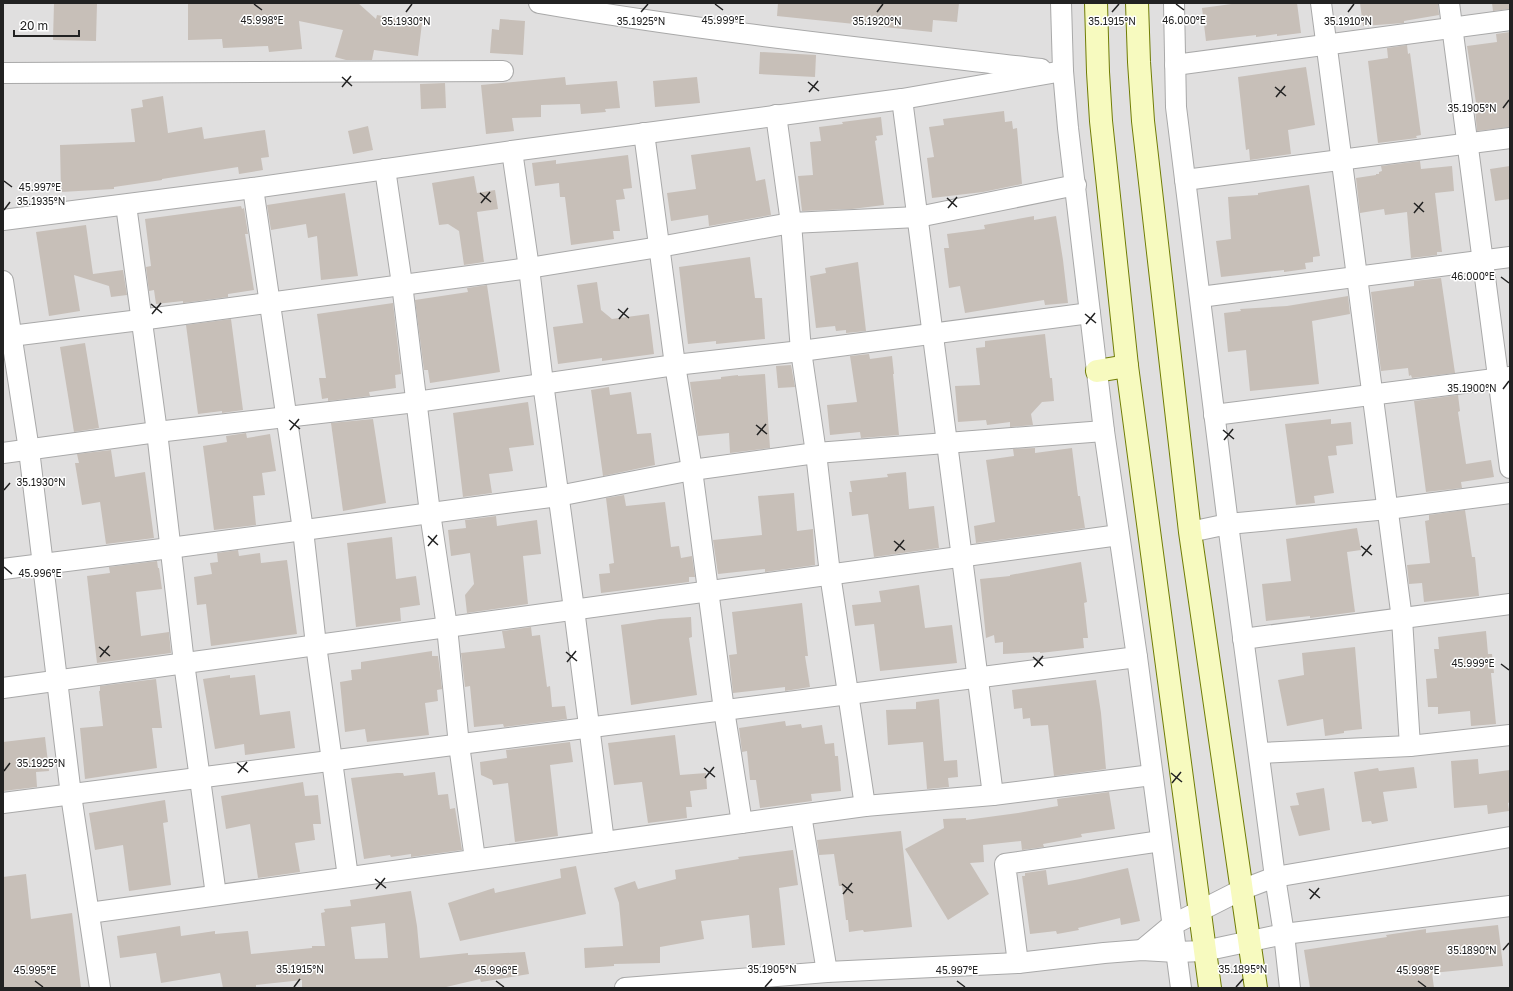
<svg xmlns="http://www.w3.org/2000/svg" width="1513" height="991" font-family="'Golos Text',sans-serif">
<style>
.residential{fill:#e0dfdf}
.building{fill:#c7bfb8;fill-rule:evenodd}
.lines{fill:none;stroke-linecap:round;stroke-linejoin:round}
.street-casing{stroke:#a9a9a9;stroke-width:22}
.secondary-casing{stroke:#707d05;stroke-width:24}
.street{stroke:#fff;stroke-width:20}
.secondary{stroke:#f7fabf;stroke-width:22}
.ticks{fill:none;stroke:#222;stroke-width:1.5}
.ticks-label{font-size:10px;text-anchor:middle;fill:#222;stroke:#fff;stroke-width:3;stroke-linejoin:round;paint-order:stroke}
</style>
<rect width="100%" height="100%" fill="#f2efe9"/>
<rect class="residential" x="3" y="3" width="1507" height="985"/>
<g class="building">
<path d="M54,3H97L96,41L53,40Z"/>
<path d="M188,3H358L376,19L377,15L422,23L418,56L374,50L372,60H346L335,57L343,30L299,21L302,49L269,52L268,46L223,48L222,39L188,40Z"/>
<path d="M778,3H959L957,22L933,20L932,32L777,16Z"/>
<path d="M1239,3H1297L1301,33L1277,36V34L1256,37V35L1206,41L1202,8Z"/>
<path d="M1360,3H1438L1439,15L1404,21V23L1363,26Z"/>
<path d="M1492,3H1510V9L1493,11Z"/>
<path d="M500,19L525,21L523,55L490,53L492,29L499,30Z"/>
<path d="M1510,32V127L1477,131L1475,109H1477L1467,46L1497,42L1496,34Z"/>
<path d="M1407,45L1408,54L1410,53L1421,135L1416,136L1417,138L1378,143L1368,61L1388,58L1387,48Z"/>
<path d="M760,52L816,55L815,77L759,74Z"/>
<path d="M1306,67L1315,125L1288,130L1291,154L1250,160L1249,149L1246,150L1238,77Z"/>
<path d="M565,77L566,85L617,81L620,108L605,109L606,112L581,114L580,104L541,105V117L512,118L514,131L486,134L481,85Z"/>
<path d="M697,77L700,103L655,107L653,81Z"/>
<path d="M445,83L446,108L421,109L420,84Z"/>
<path d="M163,96L168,133L202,127L204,139L265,130L269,157L261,158L263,170L239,174L238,167L162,179V180L114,187V189L61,192L60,145L135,142L131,109L143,107L142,100Z"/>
<path d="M1004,111L1005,122L1012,121L1013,129L1017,128L1022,184L983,192L932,198L927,158L934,157L929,127L944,125L943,119Z"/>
<path d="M881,117L883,135L876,136L877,140L875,141L884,205L852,209L802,211L798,176L813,175L810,142L821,141L819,127L843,124L842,122Z"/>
<path d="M368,126L373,150L353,154L348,131Z"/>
<path d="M750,147L756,181L765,179L771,215L709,226L708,215L671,221L667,193L696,189L691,155Z"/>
<path d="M628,155L632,188L623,189L625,199L616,200L620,231H613L614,239L571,245L565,197H560L559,183L535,186L532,163L556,160V164Z"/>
<path d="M1420,161L1421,169L1452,166L1454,191L1435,193L1442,252H1437V255L1411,258L1407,212L1385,215L1384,209L1360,213L1356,178L1376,175V174H1379V172L1382,171L1381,166Z"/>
<path d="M1510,166V199L1495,201L1490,169Z"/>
<path d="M474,176L477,193L495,190L498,209L477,212L484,262L464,265L459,231L448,224L439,225L432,183Z"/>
<path d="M1309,185L1320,256L1313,257V262L1305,263L1306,269L1284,272V270L1221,277L1216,241L1231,239L1228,197L1258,195V193Z"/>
<path d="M345,193L358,276L321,280L317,236L308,238L306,224L271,230L267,205Z"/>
<path d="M241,206L242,209L244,208L248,234H245L254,290L228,294V297L183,303V301L156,304L154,290L149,291L146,267L151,266L145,219Z"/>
<path d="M1034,216V220L1056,216L1063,260L1068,303L1045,305L1044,300L965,313L960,286L949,288L944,248H949L947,234L985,229L984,225Z"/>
<path d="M86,225L93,274L123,270L127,295L111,297L109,286L74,275L80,311L49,316L36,232Z"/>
<path d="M750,257L755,298H762L765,339L716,344V341L688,344L679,267Z"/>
<path d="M858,262L866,331L846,333V330L836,331L835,326L816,328L810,276L826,273L825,268Z"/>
<path d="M1441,278L1455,373L1412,378L1411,375L1409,376L1408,368L1381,371L1371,292L1414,286V281Z"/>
<path d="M597,282L601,310L612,319L649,314L654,354L602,361V358L558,364L553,327L583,323L577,285Z"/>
<path d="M487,285L500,372L430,383L428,370H424L415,300L468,292L467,288Z"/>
<path d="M1348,296L1350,314L1312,321L1319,384L1250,391L1246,350L1228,352L1224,313L1241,311L1240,309L1287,306Z"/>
<path d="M393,303L401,374L395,375L396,388L369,392L370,396L328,401V398L322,399L319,378H326L317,314Z"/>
<path d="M231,319L243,410L222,413V411L198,414L186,325Z"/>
<path d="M1045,334L1050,378H1052L1054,401L1042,402L1031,414L1033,425L1010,427V422L987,425L986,420L958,422L955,386L980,385L976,348L985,347V341Z"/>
<path d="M85,343L99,428L74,432L60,347Z"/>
<path d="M869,354L870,359L892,356L894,374H893L899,435L861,438L860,432L830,435L827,405L857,402L850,356Z"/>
<path d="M791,365L795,387L778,388L776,366Z"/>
<path d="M765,374L770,448L730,453L729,433L698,436L690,382L721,379V377L738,375V376Z"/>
<path d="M609,387L610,395L631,392L637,434L651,433L655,465L603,476L591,390Z"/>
<path d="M1458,395L1460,411L1458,412L1466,464L1491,460L1494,477L1461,482L1462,488L1426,492L1414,401Z"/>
<path d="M528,402L534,445L509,448L513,471L489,474L492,493L463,497L453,413Z"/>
<path d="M373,419L386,503L343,511L331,423Z"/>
<path d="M1331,419V424L1351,422L1353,444L1336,446L1337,455L1328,456L1334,493L1314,496L1315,503L1296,505L1285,424Z"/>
<path d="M246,433L247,438L270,434L276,471L262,473L265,495L253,496L256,525L214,530L203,446L227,442L226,436Z"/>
<path d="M1035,448V453L1072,448L1078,496H1080L1085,528L976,543L974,526L995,522L986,460L1014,456L1013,449Z"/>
<path d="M111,450L115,477L145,472L154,538L106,544L100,502L82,505L75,463H79L77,454Z"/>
<path d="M906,472L909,509L934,506L939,548L874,557L868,514L852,516L849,492H852L850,481L888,477L887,474Z"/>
<path d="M794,493L797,531L813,529L815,565L765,572V569L718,574L713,540L762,535L758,496Z"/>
<path d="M624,495L626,506L665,502L671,547L679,546L681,558L692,556L695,577H689V582L601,593L599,574L610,573L609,564L614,563L606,498Z"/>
<path d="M1465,510L1472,557H1475L1479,596L1424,602L1422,583L1409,584L1407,565L1430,563L1425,521L1429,520V515Z"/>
<path d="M496,516L497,526L537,520L541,554L523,556L528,604L467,613L465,595L474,584L470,553L451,556L448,530L466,528L465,520Z"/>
<path d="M1357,528L1361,550L1347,552L1355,612L1310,618V616L1266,621L1262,584L1291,581L1286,539Z"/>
<path d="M392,537L396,579L416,576L420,605L400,608L401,621L356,627L347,543Z"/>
<path d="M238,550L239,556L260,553L261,563L287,560L297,634L211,646L206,604L197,605L194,577L212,574L210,563L218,562L217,553Z"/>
<path d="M157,561L158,568H159L162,589L136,592L141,636L169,632L171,653L97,663L87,576L110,573L109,567Z"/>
<path d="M1081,562L1087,602L1084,603L1088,638H1083L1084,648L1040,653V652L1003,654V642L995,643L994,635L986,638L980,579L1010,576V575Z"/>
<path d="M919,585L925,628L952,625L957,663L880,671L874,624L855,626L852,605L881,602L879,591Z"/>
<path d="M802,603L808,656H805L810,687L785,691V687L733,693L729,655L737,654L732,612Z"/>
<path d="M691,617L692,637L689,638L697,695L631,705L621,625L660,619Z"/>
<path d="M531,627L532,636L540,635L547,687L550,686L552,707L565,706L567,719L504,727L503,724L474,727L470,686L465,687L461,653L505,648L502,631Z"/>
<path d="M1486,631L1488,654H1492L1494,673H1491L1496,724L1471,726L1470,711L1438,714V707H1428L1426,679L1437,678L1434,649H1439L1438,637Z"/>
<path d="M1355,647L1362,729L1344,731V733L1325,736L1323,719L1287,726L1278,680L1304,675L1302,653Z"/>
<path d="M432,651V656H438L442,689L437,690L438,701L425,703L429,735L367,742L365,729L345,732L340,682L352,680L351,670L361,669V662Z"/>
<path d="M230,675V678L255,675L260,715L290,711L295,748L245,755L244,744L215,749L203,679Z"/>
<path d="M156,679L162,728H152L157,768L85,779L80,728L103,726L99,691H100V686Z"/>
<path d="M1096,680L1101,713L1106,769L1054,776L1048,725L1031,726L1030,718L1023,719L1022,708L1014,709L1012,690Z"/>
<path d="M939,699L944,761L957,760L958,777L948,778L949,787L927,789L923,742L888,745L886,710L916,709V702Z"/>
<path d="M785,721L786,726L801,724L802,728L822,725L825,744L834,743L835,756H838L841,791L811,794L812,801L760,808L756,780H750L747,751L742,752L739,728Z"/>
<path d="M675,735L680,775L706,773L707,789L690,791L692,807H686L687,818L648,823L642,782L614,785L608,743Z"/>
<path d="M45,737L49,771L36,772L37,787L3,791V742Z"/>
<path d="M570,742L573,762L550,765L558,836L515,842L508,783L493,785L492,780L481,775L480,762L507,758L506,750Z"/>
<path d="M1478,759L1479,774L1510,770V802L1508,803L1509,811L1488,814L1487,805L1454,808L1451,761Z"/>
<path d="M1414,767L1417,788L1383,792L1388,821L1372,824L1371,821L1362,822L1354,772L1378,768L1379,771Z"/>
<path d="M435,772L438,795L448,794L450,809L455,808L462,850L411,857V854L391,857L390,855L364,859L351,778L397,773H403L404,776Z"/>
<path d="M303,782L305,796L318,795L321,824H313L315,840L295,843L300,872L258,878L250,824L226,829L221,796Z"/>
<path d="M1324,788L1330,830L1299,836L1290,806L1299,805L1296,793Z"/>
<path d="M1109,792L1115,829L1081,834L1082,837L1043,844L1044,847L1022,850L1021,841L983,845L984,862L970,863L989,894L948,920L905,849L944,828L943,819L966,818V820L1018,813L1058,806L1057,799Z"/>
<path d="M165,800L168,822L163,823L171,885L129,891L123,845L95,850L89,813Z"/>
<path d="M901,831L912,927L864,932L863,930L849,932L848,920H846L842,886H839L834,854L819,855L817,840Z"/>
<path d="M793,850L798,885L779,888L785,945L752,948L749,915L701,921L704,939L660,947V963L614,964V966L585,968L584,948L623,946L619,903L614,888L635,881L638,889L676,879L675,870L739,859L738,857Z"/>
<path d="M576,866L586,914L460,941L448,903L494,888L495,893L561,878L560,869Z"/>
<path d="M1128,868L1140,921L1121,925L1120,918L1078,928L1079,930L1057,934L1056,931L1030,934L1022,876H1025V873L1046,870L1048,885L1080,879Z"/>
<path d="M26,874L31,919L72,913L81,988H3V877Z"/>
<path d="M411,891L417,926L420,958L468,953V955L525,952L529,974L481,982L480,979L442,988H302V980L256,985V988H223L220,973L161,983L156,953L120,958L117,936L180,926L181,936L215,931V934L248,931L251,954L312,948V946H325L321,913L325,912L324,909L351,906L350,900ZM385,923L388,958L355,959L351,927Z"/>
<path d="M1498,925L1503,966L1432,973L1434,988H1310L1304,950L1387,937L1386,935L1426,929V933Z"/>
</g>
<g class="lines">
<g class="street-casing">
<g id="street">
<path d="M539,3C706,32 873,49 1041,69"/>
<path d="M1061,3L1063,71L1068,128L1104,431L1137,657L1181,988"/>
<path d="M1174,3L1176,107L1228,524L1275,877L1284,934L1290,988"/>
<path d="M1321,3L1402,619L1410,746"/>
<path d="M1449,3L1510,468"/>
<path d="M1175,65L1510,20"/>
<path d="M3,73L503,71"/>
<path d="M902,99L993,795"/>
<path d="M776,115L791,223L801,351L816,453L830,574L865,806"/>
<path d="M644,133L675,365L692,470L724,710L742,823"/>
<path d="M512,151L529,268L543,383L574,609L604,842"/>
<path d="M385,169L402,284L430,513L447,627L459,745L475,859"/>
<path d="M1185,180L1510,138"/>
<path d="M253,188L303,530L316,645L348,877"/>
<path d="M126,205L157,432L184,663L216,895"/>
<path d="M3,220L253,188L512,151L902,99L1063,71"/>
<path d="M3,281L29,450L71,795L100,988"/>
<path d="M1200,297L1510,257"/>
<path d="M3,337L140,320L529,268L659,247L791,223L918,217L1076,185"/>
<path d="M1214,415L1510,377"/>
<path d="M3,453L157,432L416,402L675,365L801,351L1090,313"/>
<path d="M1190,532L1228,524L1388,509L1510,493"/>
<path d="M3,569L170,548L558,496L692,470L816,453L1104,431"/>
<path d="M1243,639L1510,604"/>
<path d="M3,688L1119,535"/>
<path d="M1259,753L1410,746L1510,735"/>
<path d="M3,803L1137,657"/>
<path d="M801,815L827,972"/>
<path d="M89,913L865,806L993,795L1152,775"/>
<path d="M1142,950L1172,925L1241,890L1275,877L1510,837"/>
<path d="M1018,963L1005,864L1161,841"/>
<path d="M625,988L827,972L1018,963L1104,953L1142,950L1176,952L1204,951L1284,934L1510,906"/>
</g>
</g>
<g class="secondary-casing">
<g id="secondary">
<path d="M1096,3L1098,72L1101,121L1127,366L1210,988"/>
<path d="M1137,3L1139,62L1143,121L1190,532L1256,988"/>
<path d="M1097,371L1127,366"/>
</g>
</g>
<use href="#street" class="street"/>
<use href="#secondary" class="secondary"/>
</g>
<path class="ticks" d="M254,4L262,10M715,4L723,10M1176,4L1184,10M406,12L412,4M641,12L648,4M877,12L883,4M1112,12L1119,4M1348,12L1354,4M342,77L352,86M808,82L819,91M342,87L351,76M1275,87L1286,96M809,92L818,81M1276,97L1285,86M1503,108L1509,100M4,181L12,187M480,193L491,202M947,198L957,207M481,203L490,192M1414,203L1424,212M948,208L957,197M4,210L10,202M1414,213L1423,202M1501,277L1509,283M151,304L162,313M618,309L629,318M152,314L161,303M1085,314L1096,323M619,319L628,308M1086,324L1095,313M1503,389L1509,381M289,420L300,429M756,425L767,434M290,430L299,419M1223,430L1234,439M757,435L766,424M1224,440L1233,429M4,490L10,483M428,536L438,545M894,541L905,550M428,546L437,535M1361,546L1372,555M895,551L904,540M1362,556L1371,545M4,567L12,574M99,647L110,656M566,652L577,661M100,657L109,646M1033,657L1043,666M567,662L576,651M1501,664L1509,670M1034,667L1043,656M237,763L248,772M704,768L715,777M4,771L10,763M238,773L247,762M1171,773L1182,782M705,778L714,767M1172,783L1181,772M375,879L386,888M842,884L853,893M376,889L385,878M1309,889L1320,898M843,894L852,883M1310,899L1319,888M1503,950L1509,943M35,981L43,987M496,981L504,987M957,981L965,987M1418,981L1426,987M294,987L300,979M765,987L772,979M1236,987L1243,979"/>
<g class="ticks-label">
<text x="723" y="24">45.999°E</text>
<text x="262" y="24">45.998°E</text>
<text x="1184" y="24">46.000°E</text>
<text x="406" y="25">35.1930°N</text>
<text x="641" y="25">35.1925°N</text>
<text x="877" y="25">35.1920°N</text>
<text x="1112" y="25">35.1915°N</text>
<text x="1348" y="25">35.1910°N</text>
<text x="1472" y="112">35.1905°N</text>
<text x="40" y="191">45.997°E</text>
<text x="41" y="205">35.1935°N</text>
<text x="1473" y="280">46.000°E</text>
<text x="1472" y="392">35.1900°N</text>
<text x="41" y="486">35.1930°N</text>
<text x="40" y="577">45.996°E</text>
<text x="1473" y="667">45.999°E</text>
<text x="41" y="767">35.1925°N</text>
<text x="1472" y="954">35.1890°N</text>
<text x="300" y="973">35.1915°N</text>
<text x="772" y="973">35.1905°N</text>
<text x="1243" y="973">35.1895°N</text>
<text x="35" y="974">45.995°E</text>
<text x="496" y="974">45.996°E</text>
<text x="957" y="974">45.997°E</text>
<text x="1418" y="974">45.998°E</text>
</g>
<rect width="1513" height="991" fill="none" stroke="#222222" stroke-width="8"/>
<path d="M14 30v6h65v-6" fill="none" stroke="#222222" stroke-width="2"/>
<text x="20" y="30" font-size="12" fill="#222222" stroke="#ffffff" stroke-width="3" paint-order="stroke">20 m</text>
</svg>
